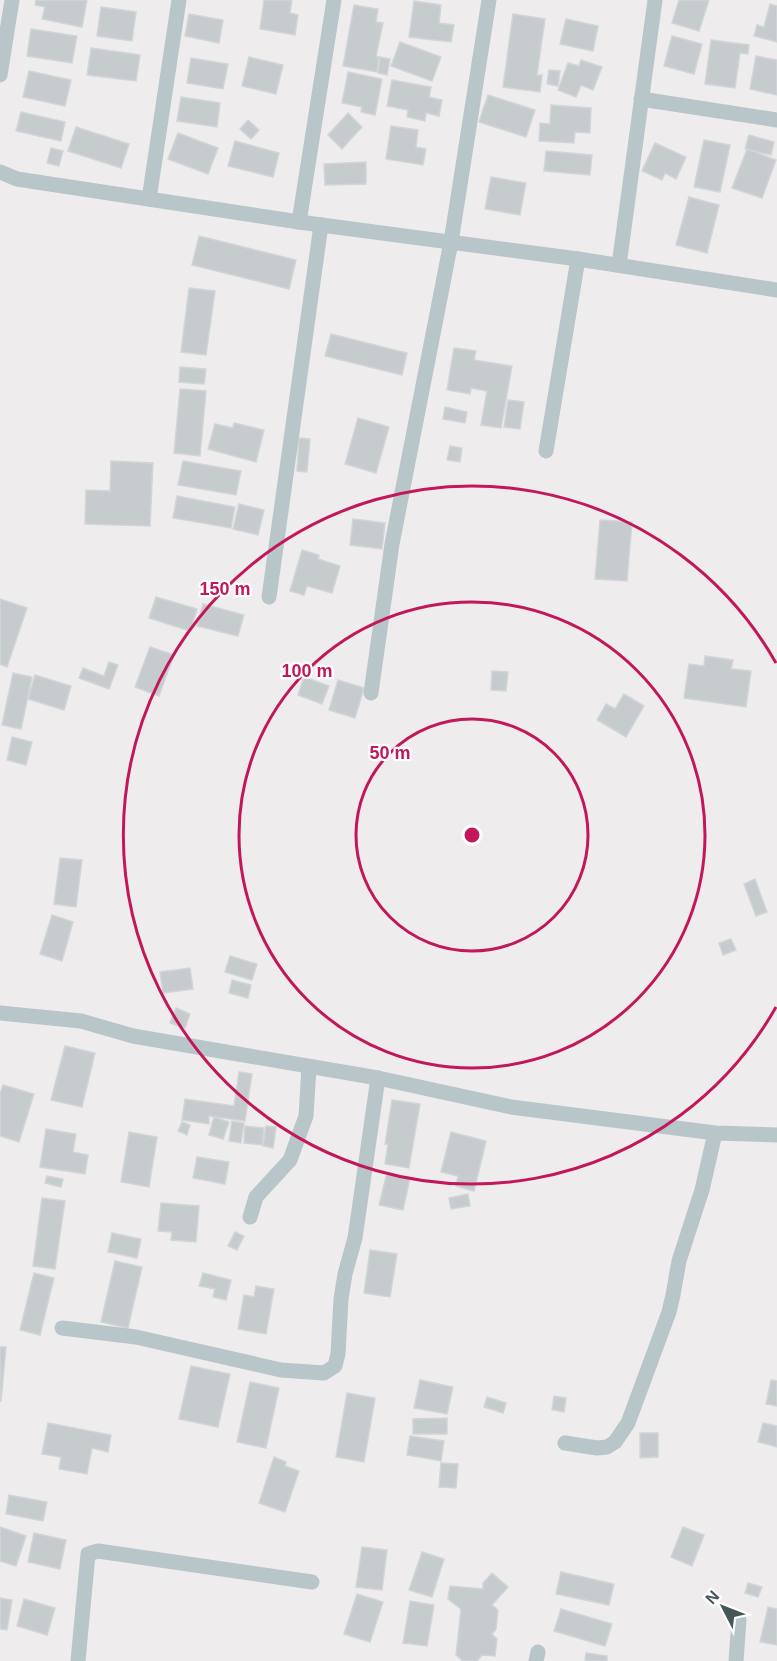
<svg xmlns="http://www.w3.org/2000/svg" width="777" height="1661" font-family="Arial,sans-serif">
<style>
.building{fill:#c6ccce;stroke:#d1d5d8;stroke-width:1.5}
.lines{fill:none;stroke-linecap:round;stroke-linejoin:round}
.minor{stroke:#b8c6c9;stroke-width:15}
.ring{fill:none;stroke:#c2185b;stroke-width:3}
.centre{fill:#c2185b;stroke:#fff;stroke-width:3}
.ring-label{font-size:18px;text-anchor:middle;font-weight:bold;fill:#c2185b;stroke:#fff;stroke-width:4.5;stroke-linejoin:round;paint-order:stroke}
</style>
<rect width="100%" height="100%" fill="#efeced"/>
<g class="building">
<path d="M36,0H87L82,27L42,19L45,7L35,5Z"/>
<path d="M264,0H292L290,13L298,15L295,35L260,29Z"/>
<path d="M679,0H709L699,31L672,23Z"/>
<path d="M414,1L441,5L439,23L454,25L451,42L409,37Z"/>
<path d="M770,4L777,6V42L754,36L757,25L764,27Z"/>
<path d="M354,5L378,9L376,22L383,23L376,56L379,57L377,72L343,66Z"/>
<path d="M101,7L136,12L132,41L97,36Z"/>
<path d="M189,14L223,20L219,43L185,36Z"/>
<path d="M513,14L545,19L537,75H542L540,92L503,87Z"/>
<path d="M566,19L598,26L593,51L560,44Z"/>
<path d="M31,29L77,36L72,63L27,56Z"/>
<path d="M672,36L702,44L694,74L664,66Z"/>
<path d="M711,40L749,45L748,54L740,53L735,88L705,84Z"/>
<path d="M400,42L441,57L432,81L391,66Z"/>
<path d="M91,48L140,55L136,81L87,75Z"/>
<path d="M756,56L777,60V95L750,89Z"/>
<path d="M249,57L283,65L276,94L242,86Z"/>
<path d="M380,57L390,59L387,75L378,73Z"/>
<path d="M191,58L228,64L223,89L187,83Z"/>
<path d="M581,60L602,67L593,90L581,85L576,97L558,90L568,63L579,66Z"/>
<path d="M549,70L560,71L558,86L547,84Z"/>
<path d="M29,71L71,80L65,106L23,97Z"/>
<path d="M348,72L382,79L375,115L361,112L362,107L342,103Z"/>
<path d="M392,80L431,87L429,97L442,100L439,116L426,113L425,121L407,117L408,110L387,106Z"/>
<path d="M488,95L535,110L526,137L479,122Z"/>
<path d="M181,97L220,103L217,127L177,121Z"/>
<path d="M551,105L591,108L590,133L575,132L574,143L539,141L540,123L550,124Z"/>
<path d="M21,112L65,122L61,141L16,131Z"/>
<path d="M348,113L362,127L342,149L328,135Z"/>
<path d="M248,120L259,130L251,139L240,129Z"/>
<path d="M391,126L418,130L416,147L426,149L423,165L386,159Z"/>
<path d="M76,127L129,144L121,168L68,151Z"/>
<path d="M178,133L218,148L208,174L168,159Z"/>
<path d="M749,135L774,142L771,155L745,149Z"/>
<path d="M704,140L730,145L720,192L694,187Z"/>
<path d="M235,141L279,153L273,177L228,166Z"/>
<path d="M655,143L686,157L676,179L665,173L662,180L642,171Z"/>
<path d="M51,148L63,151L59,166L47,163Z"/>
<path d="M747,149L776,160L762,198L732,188Z"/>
<path d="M546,151L592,155L590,175L544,171Z"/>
<path d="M366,162V184L325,185L324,164Z"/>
<path d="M491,177L526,183L520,215L485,209Z"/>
<path d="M689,197L719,205L707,253L676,245Z"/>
<path d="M199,236L296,260L289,289L192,265Z"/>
<path d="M189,288L215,291L206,355L181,352Z"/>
<path d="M331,334L407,353L402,375L325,356Z"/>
<path d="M454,348L476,351L474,360L512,366L501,428L481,425L487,391L471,388L470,394L447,390Z"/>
<path d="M180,367L206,369L204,384L179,382Z"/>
<path d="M180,389L206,391L200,456L174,453Z"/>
<path d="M508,400L524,402L520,429L504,427Z"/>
<path d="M445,407L467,412L465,423L443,419Z"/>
<path d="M358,418L389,427L376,473L345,464Z"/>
<path d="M234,423L264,430L256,462L208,449L215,424L233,428Z"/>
<path d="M299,438L310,439L307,472L297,471Z"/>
<path d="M450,446L462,448L460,462L447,460Z"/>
<path d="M111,461L153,463L150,526L85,524L86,490L110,491Z"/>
<path d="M183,461L241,471L236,495L178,485Z"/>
<path d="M177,496L235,507L231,528L173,518Z"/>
<path d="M239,504L264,510L258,535L233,529Z"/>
<path d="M353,519L385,523L382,549L350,545Z"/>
<path d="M600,520L632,522L627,581L595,579Z"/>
<path d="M302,550L319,555L318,559L340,566L332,593L307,586L304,595L290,591Z"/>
<path d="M156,597L197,609L190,631L149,618Z"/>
<path d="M0,599L27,608L7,667L0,664Z"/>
<path d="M203,604L244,615L238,636L197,626Z"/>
<path d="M150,647L174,655L159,696L135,687Z"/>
<path d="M705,656L733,660L731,669L751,671L746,707L684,698L689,664L704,666Z"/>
<path d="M109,662L118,665L109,689L79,678L83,668L104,676Z"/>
<path d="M492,671L508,672L506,691L491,690Z"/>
<path d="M13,673L32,677L21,729L2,725Z"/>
<path d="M35,675L71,686L64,710L28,699Z"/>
<path d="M304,677L329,686L322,704L298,695Z"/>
<path d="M338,680L364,688L355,718L329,710Z"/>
<path d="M624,694L644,706L626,737L597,720L606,704L615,709Z"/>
<path d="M12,737L32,742L26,765L7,760Z"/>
<path d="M60,858L82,860L76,907L54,904Z"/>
<path d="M755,879L767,912L756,916L744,884Z"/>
<path d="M52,915L73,922L62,961L40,954Z"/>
<path d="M731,939L736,950L723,955L719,943Z"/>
<path d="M230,956L257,964L252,980L225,972Z"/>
<path d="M190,968L193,989L163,993L160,972Z"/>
<path d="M232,980L251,985L248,998L229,993Z"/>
<path d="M176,1008L190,1014L185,1028L170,1023Z"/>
<path d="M65,1046L95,1053L82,1107L51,1100Z"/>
<path d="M239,1072L252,1074L245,1121L209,1116V1124L182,1120L185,1099L234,1106Z"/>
<path d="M3,1085L34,1094L19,1142L0,1136V1094Z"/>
<path d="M392,1100L420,1104L409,1168L385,1164L388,1144H385Z"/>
<path d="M214,1117L229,1122L223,1139L209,1135Z"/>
<path d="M232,1121L244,1123L241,1143L229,1141Z"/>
<path d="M182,1122L190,1125L187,1135L178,1131Z"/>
<path d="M245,1126L264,1128L262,1145L244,1143Z"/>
<path d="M266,1126L276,1127L273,1148L263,1146Z"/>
<path d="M46,1129L76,1134L73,1152L88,1155L85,1174L40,1167Z"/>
<path d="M129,1132L157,1137L149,1187L121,1182Z"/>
<path d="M451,1132L486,1141L474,1191L456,1186L458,1176L441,1172Z"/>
<path d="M197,1157L229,1162L225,1184L193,1178Z"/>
<path d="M387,1173L410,1178L403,1210L379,1205Z"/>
<path d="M47,1176L63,1179L61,1187L45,1183Z"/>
<path d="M468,1194L470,1206L451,1209L449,1198Z"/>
<path d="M42,1198L65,1201L55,1269L33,1266Z"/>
<path d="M161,1203L199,1206L196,1242L171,1240L172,1232L158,1231Z"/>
<path d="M235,1232L244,1236L237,1250L228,1246Z"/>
<path d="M112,1233L141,1239L137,1258L108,1252Z"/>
<path d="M370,1250L397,1254L390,1297L364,1293Z"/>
<path d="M115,1261L142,1267L128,1328L101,1322Z"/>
<path d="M34,1273L54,1278L40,1335L20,1330Z"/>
<path d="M203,1273L231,1280L226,1300L213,1297L215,1289L199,1286Z"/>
<path d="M256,1286L274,1289L266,1334L238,1329L244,1295L254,1297Z"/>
<path d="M0,1347H6L1,1401H0Z"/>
<path d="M191,1366L230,1374L218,1427L179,1419Z"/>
<path d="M420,1380L453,1387L447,1414L414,1408Z"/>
<path d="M771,1380L777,1381V1406L766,1404Z"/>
<path d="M250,1382L279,1388L266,1448L237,1442Z"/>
<path d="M347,1393L375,1398L364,1462L336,1457Z"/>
<path d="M554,1396L566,1398L564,1412L552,1410Z"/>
<path d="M487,1397L506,1403L503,1413L484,1407Z"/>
<path d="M447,1418V1434H413V1419Z"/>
<path d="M48,1423L111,1435L108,1452L92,1448L87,1474L59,1469L61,1457L42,1454Z"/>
<path d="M763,1423L777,1426V1447L758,1442Z"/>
<path d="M640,1433H658V1457L640,1458Z"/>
<path d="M410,1436L444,1441L441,1461L407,1455Z"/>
<path d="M274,1457L286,1462L285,1466L299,1471L285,1512L259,1503Z"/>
<path d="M441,1463L458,1464L456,1488L439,1487Z"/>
<path d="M9,1495L47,1502L43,1521L6,1514Z"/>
<path d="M0,1527L26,1536L16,1566L0,1561Z"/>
<path d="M683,1527L704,1535L692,1566L671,1557Z"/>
<path d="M34,1533L66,1540L60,1569L28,1562Z"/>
<path d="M362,1547L387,1550L382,1590L356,1587Z"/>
<path d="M422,1552L444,1559L432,1597L409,1590Z"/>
<path d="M561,1572L614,1584L609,1605L556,1594Z"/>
<path d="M492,1573L508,1587L492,1605L498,1610L496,1629L492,1634L497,1639L495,1656L482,1655L477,1661H463L456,1655L461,1609L448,1599L450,1586L483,1589V1583Z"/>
<path d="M748,1583L762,1587L758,1597L745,1593Z"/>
<path d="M357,1594L383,1602L370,1642L344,1634Z"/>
<path d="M0,1598L12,1600L7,1630L0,1629Z"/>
<path d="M24,1599L55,1608L47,1635L17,1626Z"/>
<path d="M410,1601L434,1605L427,1646L403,1643Z"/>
<path d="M768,1607L777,1609V1645L760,1642Z"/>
<path d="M561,1609L612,1624L605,1646L554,1631Z"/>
<path d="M586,1653L607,1656V1661H585Z"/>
</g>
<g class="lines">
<g class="minor">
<path d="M0,75L12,0"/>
<path d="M641,99L777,120"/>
<path d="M0,172L17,179L299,222L578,259L777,290"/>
<path d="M149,199L179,0"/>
<path d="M299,222L334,0"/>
<path d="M619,265L655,0"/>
<path d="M546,451L578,259"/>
<path d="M269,597L321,225"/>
<path d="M371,693L392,544L451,242L489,0"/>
<path d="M0,1013L81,1021L133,1036L378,1078L511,1107L715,1133L777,1135"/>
<path d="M250,1217L256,1197L290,1160L306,1116L309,1067"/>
<path d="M62,1328L136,1337L281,1370L324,1373L335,1366L338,1354L341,1299L345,1274L355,1238L378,1078"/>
<path d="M565,1443L597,1448L607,1447L615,1442L628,1423L669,1312L673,1295L679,1261L702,1190L715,1133"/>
<path d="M78,1661L88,1554L98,1551L312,1582"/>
<path d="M536,1661L538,1652"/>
<path d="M736,1661L739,1620"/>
</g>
</g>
<g class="ring">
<circle cx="472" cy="835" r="116"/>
<circle cx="472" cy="835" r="233"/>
<path d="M776 1007A349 349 0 1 1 776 663"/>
</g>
<circle cx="472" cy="835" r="9" class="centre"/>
<g class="ring-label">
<text x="225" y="595">150 m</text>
<text x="307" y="677">100 m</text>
<text x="390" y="759">50 m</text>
</g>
<g transform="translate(723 1607) rotate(312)" stroke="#ffffff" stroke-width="4.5" paint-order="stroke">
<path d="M0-4.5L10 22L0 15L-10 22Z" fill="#465659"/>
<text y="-9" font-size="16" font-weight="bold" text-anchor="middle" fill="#465659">N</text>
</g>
</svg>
